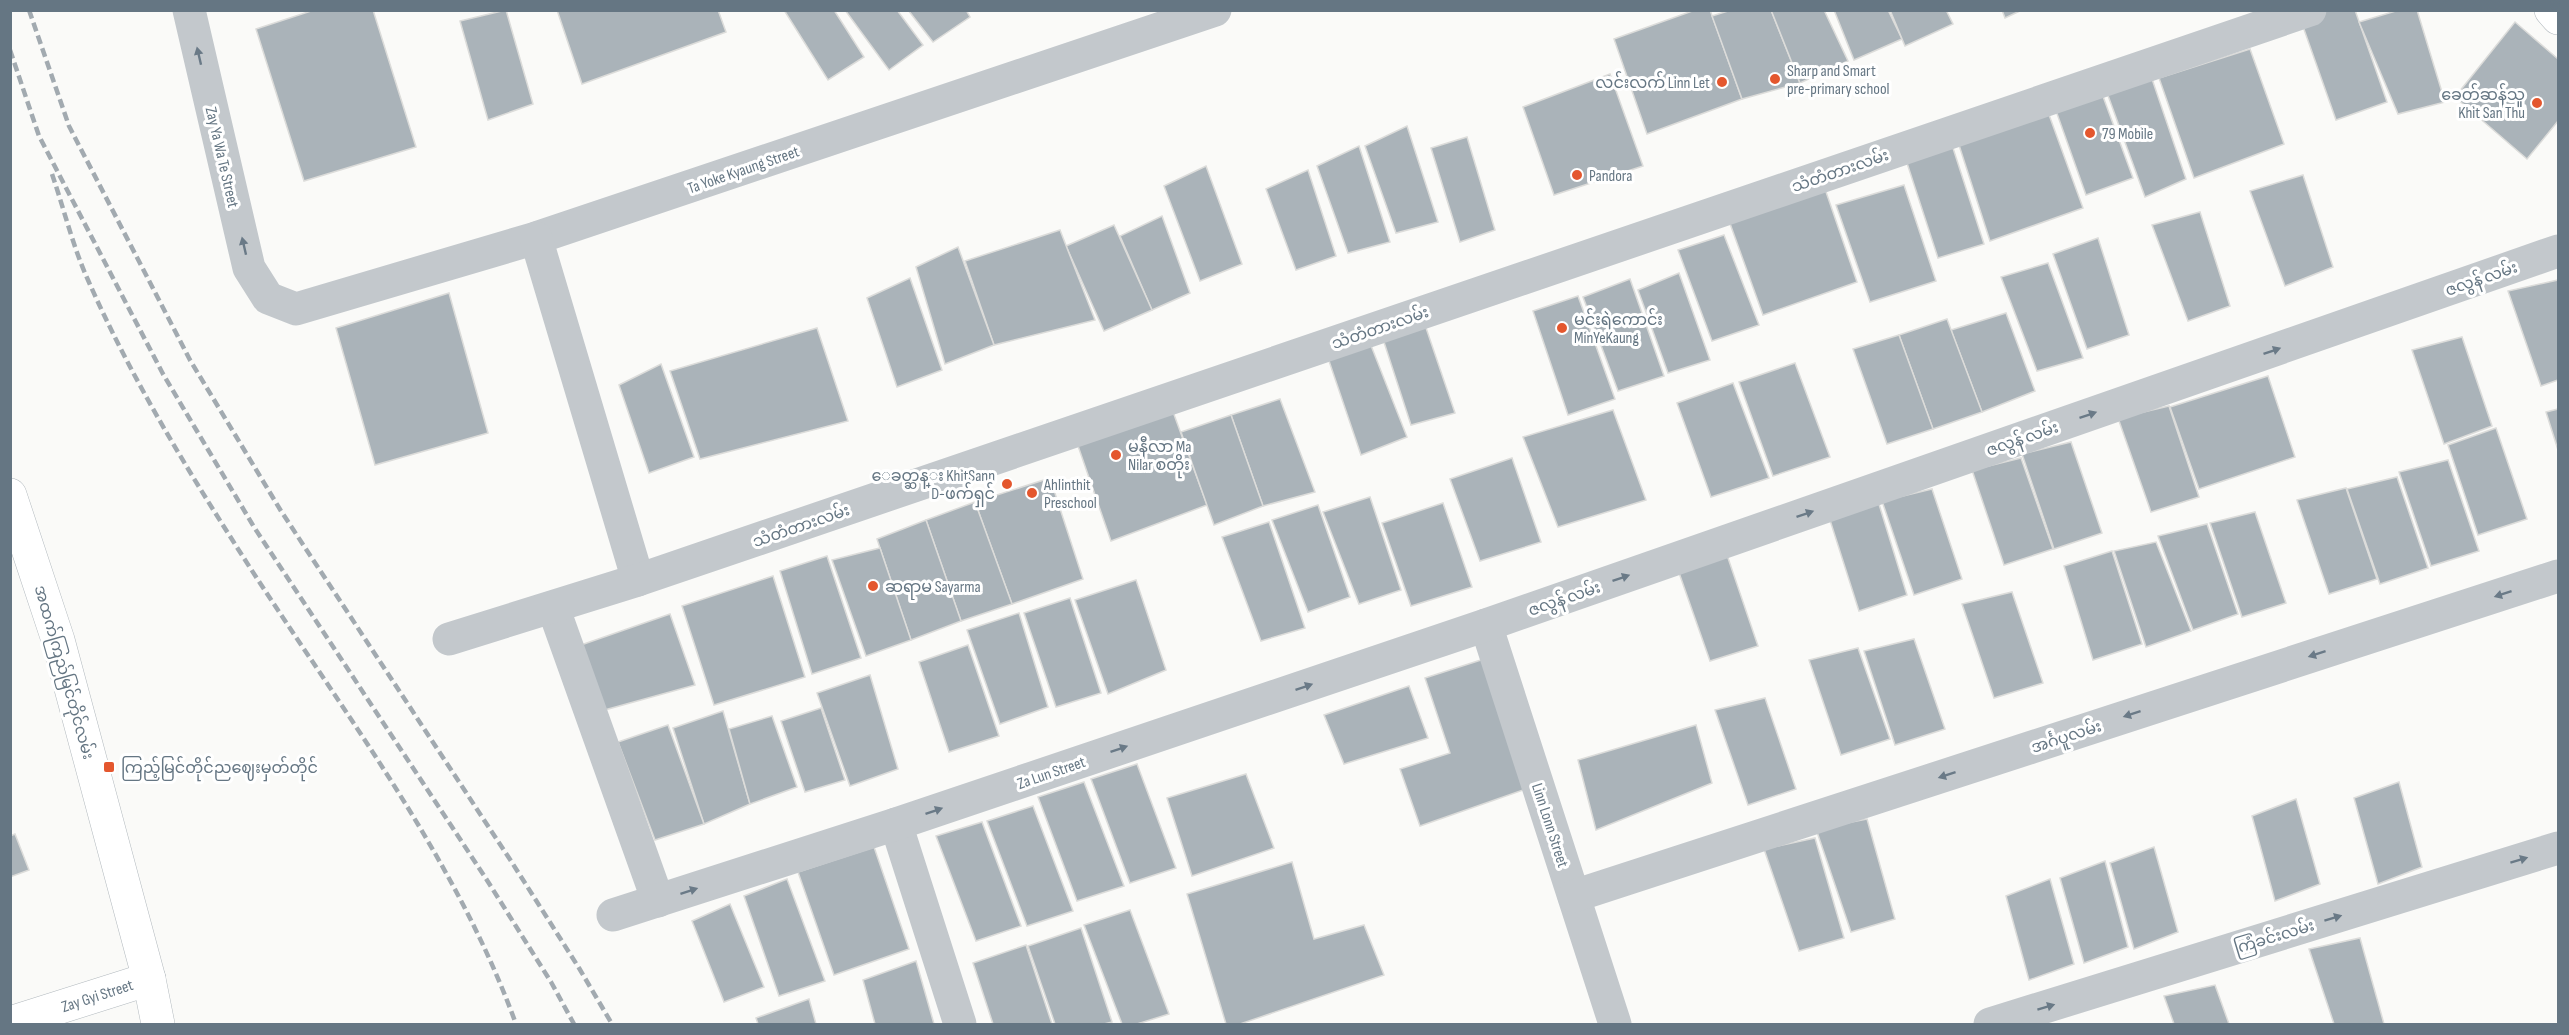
<svg xmlns="http://www.w3.org/2000/svg" width="2569" height="1035" font-family="'Sofia Sans Condensed','Noto Sans Myanmar',sans-serif">
<style>
.building{fill:#aab3b9;stroke:#dcdcda;stroke-width:1.5}
.lines{fill:none;stroke-linecap:round;stroke-linejoin:round}
.secondary-casing{stroke:#b3babf;stroke-width:34}
.minor{stroke:#c3c8cc;stroke-width:33}
.secondary{stroke:#fff;stroke-width:33}
.rail{stroke:#a2aab0;stroke-width:4.5;stroke-dasharray:9 4.5;stroke-linecap:butt}
.oneway{fill:#6a7a87}
.poi-dot{fill:#e4572e;stroke:#fff;stroke-width:2}
.labels{text-anchor:middle;stroke-width:6;stroke-linejoin:round;paint-order:stroke}
.poi-label{font-size:16px;fill:#657683;stroke:#fff;text-anchor:start}
.street-label{font-size:16px;fill:#657683;stroke:#fff}
</style>
<rect width="100%" height="100%" fill="#fafaf8"/>
<g class="building">
<path d="M314,10H373L416,147L304,181L256,29Z"/>
<path d="M506,10L533,104L488,120L460,21Z"/>
<path d="M557,10H718L726,32L582,84Z"/>
<path d="M784,10H834L864,57L828,80Z"/>
<path d="M845,10H897L923,45L889,70Z"/>
<path d="M908,10H966L970,17L933,42Z"/>
<path d="M1695,10H1710L1742,99L1647,134L1614,39Z"/>
<path d="M1731,10H1771L1800,83L1742,99L1712,16Z"/>
<path d="M1771,10H1824L1848,61L1800,83Z"/>
<path d="M1834,10H1888L1902,39L1854,60Z"/>
<path d="M1890,10H1946L1953,24L1905,46Z"/>
<path d="M2002,10H2022L2005,18Z"/>
<path d="M2320,10H2355L2387,102L2336,120L2300,18Z"/>
<path d="M2399,10H2417L2445,102L2398,114L2359,22Z"/>
<path d="M2515,22L2558,59V121L2527,159L2455,97Z"/>
<path d="M2250,49L2284,144L2194,178L2159,78Z"/>
<path d="M1610,74L1643,166L1554,195L1523,107Z"/>
<path d="M2151,76L2186,179L2145,197L2106,90Z"/>
<path d="M2101,91L2133,178L2086,195L2055,108Z"/>
<path d="M2048,112L2083,208L1990,241L1958,142Z"/>
<path d="M1407,126L1438,222L1396,233L1365,146Z"/>
<path d="M1467,137L1495,230L1460,242L1431,148Z"/>
<path d="M1952,145L1984,244L1938,258L1906,160Z"/>
<path d="M1359,146L1390,242L1348,253L1317,166Z"/>
<path d="M1206,166L1242,264L1200,281L1164,186Z"/>
<path d="M1308,170L1336,256L1296,270L1266,189Z"/>
<path d="M2303,175L2333,267L2285,286L2250,191Z"/>
<path d="M1904,185L1936,281L1870,302L1836,205Z"/>
<path d="M1824,186L1857,282L1763,315L1728,218Z"/>
<path d="M2200,212L2230,306L2188,321L2152,225Z"/>
<path d="M1162,216L1190,293L1152,310L1120,236Z"/>
<path d="M1114,225L1152,310L1104,331L1066,246Z"/>
<path d="M1060,230L1095,320L994,345L965,261Z"/>
<path d="M1724,235L1759,325L1712,341L1678,250Z"/>
<path d="M2098,238L2129,335L2087,349L2053,254Z"/>
<path d="M958,247L994,345L945,364L916,267Z"/>
<path d="M2048,263L2083,358L2037,371L2001,277Z"/>
<path d="M1679,273L1710,360L1668,373L1638,290Z"/>
<path d="M910,278L942,370L897,387L867,298Z"/>
<path d="M1630,279L1664,376L1618,391L1583,297Z"/>
<path d="M2558,280V380L2541,386L2508,291Z"/>
<path d="M449,293L488,433L375,465L336,328Z"/>
<path d="M1578,296L1615,399L1568,415L1533,311Z"/>
<path d="M2006,313L2035,391L1982,412L1951,330Z"/>
<path d="M1947,319L1982,412L1933,429L1899,335Z"/>
<path d="M1424,322L1455,413L1411,425L1382,336Z"/>
<path d="M817,328L848,421L700,459L670,371Z"/>
<path d="M1899,335L1933,429L1887,444L1853,349Z"/>
<path d="M2462,337L2492,426L2444,444L2412,350Z"/>
<path d="M1370,343L1407,437L1361,455L1328,358Z"/>
<path d="M1795,363L1830,457L1773,476L1739,382Z"/>
<path d="M661,364L694,457L649,473L619,385Z"/>
<path d="M2268,376L2295,457L2199,489L2170,407Z"/>
<path d="M1733,383L1769,478L1711,497L1677,403Z"/>
<path d="M1280,399L1315,492L1263,506L1231,415Z"/>
<path d="M2169,406L2199,497L2151,512L2118,418Z"/>
<path d="M1172,409L1207,505L1111,541L1077,443Z"/>
<path d="M2558,409V450L2546,412Z"/>
<path d="M1613,410L1646,500L1558,527L1523,437Z"/>
<path d="M1231,415L1263,506L1214,525L1181,432Z"/>
<path d="M2496,428L2527,519L2478,535L2448,445Z"/>
<path d="M2071,442L2102,533L2054,549L2022,454Z"/>
<path d="M1512,458L1541,542L1480,561L1450,479Z"/>
<path d="M2021,458L2053,549L2004,565L1972,470Z"/>
<path d="M2448,460L2479,551L2431,566L2399,472Z"/>
<path d="M2397,477L2428,568L2380,584L2347,489Z"/>
<path d="M1050,478L1083,579L1012,604L975,502Z"/>
<path d="M2346,488L2377,579L2329,594L2297,500Z"/>
<path d="M1932,489L1962,579L1914,595L1882,501Z"/>
<path d="M1370,497L1401,590L1359,604L1323,512Z"/>
<path d="M1878,501L1907,595L1859,611L1829,517Z"/>
<path d="M975,502L1012,604L961,621L926,520Z"/>
<path d="M1443,503L1472,587L1411,606L1382,523Z"/>
<path d="M1318,505L1350,597L1308,612L1272,520Z"/>
<path d="M2255,512L2286,603L2242,617L2210,523Z"/>
<path d="M926,520L961,621L911,640L877,539Z"/>
<path d="M1269,522L1305,628L1261,641L1222,537Z"/>
<path d="M2207,524L2238,614L2193,630L2158,536Z"/>
<path d="M2156,542L2191,631L2146,647L2114,551Z"/>
<path d="M880,548L911,640L866,656L832,560Z"/>
<path d="M2112,551L2142,644L2093,660L2064,566Z"/>
<path d="M1727,555L1758,646L1710,661L1677,567Z"/>
<path d="M827,556L861,658L812,674L780,571Z"/>
<path d="M773,576L805,677L714,705L682,606Z"/>
<path d="M1136,580L1166,670L1108,694L1075,600Z"/>
<path d="M2012,592L2043,683L1994,698L1962,604Z"/>
<path d="M1070,598L1101,693L1056,707L1024,613Z"/>
<path d="M1019,613L1048,707L1000,724L967,630Z"/>
<path d="M670,614L695,685L601,711L581,645Z"/>
<path d="M1914,639L1945,729L1895,745L1864,651Z"/>
<path d="M968,645L999,736L949,752L919,662Z"/>
<path d="M1858,648L1890,739L1841,755L1809,660Z"/>
<path d="M1484,659L1526,789L1420,826L1400,769L1450,753L1425,678Z"/>
<path d="M870,675L898,769L850,786L817,693Z"/>
<path d="M1409,686L1428,738L1344,764L1324,715Z"/>
<path d="M1765,698L1796,789L1748,805L1715,710Z"/>
<path d="M821,708L845,780L805,792L781,721Z"/>
<path d="M723,711L750,804L704,824L673,728Z"/>
<path d="M772,716L797,787L750,804L729,729Z"/>
<path d="M668,725L704,824L655,840L618,742Z"/>
<path d="M1696,725L1712,783L1596,830L1578,760Z"/>
<path d="M1137,764L1176,868L1130,883L1091,779Z"/>
<path d="M1246,774L1274,848L1192,876L1167,798Z"/>
<path d="M1084,782L1124,886L1077,901L1038,797Z"/>
<path d="M2399,782L2422,867L2378,884L2354,798Z"/>
<path d="M2296,799L2320,884L2275,901L2252,816Z"/>
<path d="M1033,806L1073,911L1027,926L987,821Z"/>
<path d="M1867,819L1895,919L1851,932L1816,829Z"/>
<path d="M982,822L1021,926L976,941L936,836Z"/>
<path d="M15,834L29,870L10,877V836Z"/>
<path d="M1815,838L1844,938L1799,951L1764,849Z"/>
<path d="M874,847L909,949L834,975L798,872Z"/>
<path d="M2154,847L2178,932L2134,949L2110,863Z"/>
<path d="M2105,861L2128,947L2084,963L2060,878Z"/>
<path d="M1292,862L1314,939L1364,925L1384,975L1240,1024H1226L1187,894Z"/>
<path d="M787,879L825,981L779,996L744,896Z"/>
<path d="M2050,879L2074,964L2029,980L2006,896Z"/>
<path d="M730,904L764,987L724,1002L692,921Z"/>
<path d="M1130,910L1169,1014L1137,1024H1122L1084,925Z"/>
<path d="M1081,928L1112,1022L1104,1024H1055L1028,946Z"/>
<path d="M2360,938L2384,1024H2334L2309,949Z"/>
<path d="M1026,945L1052,1024H993L973,963Z"/>
<path d="M916,961L934,1024H875L863,980Z"/>
<path d="M2215,985L2229,1024H2174L2164,996Z"/>
<path d="M809,999L816,1024H758L756,1018Z"/>
</g>
<g class="lines">
<g class="secondary-casing">
<g id="secondary">
<path d="M2551,10L2558,18"/>
<path d="M10,495L58,640L149,979L158,1024"/>
<path d="M10,1023L149,979"/>
</g>
</g>
<g class="minor">
<path d="M189,10L249,268L268,298L296,309L536,238L1215,10"/>
<path d="M536,238L638,580"/>
<path d="M553,607L658,901"/>
<path d="M1486,625L1615,1024"/>
<path d="M449,639L638,580L2310,10"/>
<path d="M896,824L960,1024"/>
<path d="M1574,896L2558,576"/>
<path d="M613,915L896,824L1486,625L2558,251"/>
<path d="M1990,1024L2558,848"/>
</g>
<use href="#secondary" class="secondary"/>
<g class="rail">
<path d="M29,10L69,126L190,360L281,511L511,861L579,968L612,1024"/>
<path d="M10,50L39,136L163,374L254,527L485,877L551,982L574,1024"/>
<path d="M52,174C64,209 73,247 88,280C128,371 180,458 233,541C332,698 452,848 516,1024"/>
</g>
</g>
<defs><path id="oneway-solid" d="M-6-.8H1V-3.2L6.5 0L1 3.2V.8H-6Z" transform="scale(1.5)"/></defs>
<g class="oneway">
<use href="#oneway-solid" transform="translate(199 56) rotate(-103)"/>
<use href="#oneway-solid" transform="translate(244 246) rotate(-103)"/>
<use href="#oneway-solid" transform="translate(2272 351) rotate(-19)"/>
<use href="#oneway-solid" transform="translate(2088 415) rotate(-19)"/>
<use href="#oneway-solid" transform="translate(1805 514) rotate(-19)"/>
<use href="#oneway-solid" transform="translate(1621 578) rotate(-19)"/>
<use href="#oneway-solid" transform="translate(2503 594) rotate(162)"/>
<use href="#oneway-solid" transform="translate(2317 654) rotate(162)"/>
<use href="#oneway-solid" transform="translate(1304 687) rotate(-19)"/>
<use href="#oneway-solid" transform="translate(2132 714) rotate(162)"/>
<use href="#oneway-solid" transform="translate(1119 749) rotate(-19)"/>
<use href="#oneway-solid" transform="translate(1947 775) rotate(162)"/>
<use href="#oneway-solid" transform="translate(934 811) rotate(-19)"/>
<use href="#oneway-solid" transform="translate(2519 860) rotate(-17)"/>
<use href="#oneway-solid" transform="translate(689 891) rotate(-18)"/>
<use href="#oneway-solid" transform="translate(2333 918) rotate(-17)"/>
<use href="#oneway-solid" transform="translate(2046 1007) rotate(-17)"/>
</g>
<g class="poi-dot">
<circle cx="1775" cy="79" r="6"/>
<circle cx="1722" cy="82" r="6"/>
<circle cx="2537" cy="103" r="6"/>
<circle cx="2090" cy="133" r="6"/>
<circle cx="1577" cy="175" r="6"/>
<circle cx="1562" cy="328" r="6"/>
<circle cx="1116" cy="455" r="6"/>
<circle cx="1007" cy="484" r="6"/>
<circle cx="1032" cy="493" r="6"/>
<circle cx="873" cy="586" r="6"/>
<rect x="103" y="761" width="12" height="12" rx="3"/>
</g>
<g class="labels">
<g class="poi-label">
<text x="1787" y="76">Sharp and Smart<tspan x="1787" dy="18">pre-primary school</tspan></text>
<text x="1710" y="88" text-anchor="end">လင်းလက် Linn Let</text>
<text x="2525" y="100" text-anchor="end">ခေတ်ဆန်သူ<tspan x="2525" dy="18">Khit San Thu</tspan></text>
<text x="2102" y="139">79 Mobile</text>
<text x="1589" y="181">Pandora</text>
<text x="1574" y="325">မင်းရဲကောင်း<tspan x="1574" dy="18">MinYeKaung</tspan></text>
<text x="1128" y="452">မနီလာ Ma<tspan x="1128" dy="18">Nilar စတိုး</tspan></text>
<text x="995" y="481" text-anchor="end">ေခတ္ဆန္း KhitSann<tspan x="995" dy="18">D-ဖက်ရှင်</tspan></text>
<text x="1044" y="490">Ahlinthit<tspan x="1044" dy="18">Preschool</tspan></text>
<text x="885" y="592">ဆရာမ Sayarma</text>
<text x="121" y="773">ကြည့်မြင်တိုင်ညဈေးမှတ်တိုင်</text>
</g>
<g class="street-label">
<text transform="translate(223 157) rotate(77)" y="6">Zay Ya Wa Te Street</text>
<text transform="translate(743 169) rotate(-19)" y="6">Ta Yoke Kyaung Street</text>
<text transform="translate(1840 170) rotate(-19)" y="6">သံတံတားလမ်း</text>
<text transform="translate(2481 278) rotate(-19)" y="6">ဇလွန် လမ်း</text>
<text transform="translate(1380 327) rotate(-19)" y="6">သံတံတားလမ်း</text>
<text transform="translate(2022 438) rotate(-19)" y="6">ဇလွန် လမ်း</text>
<text transform="translate(801 525) rotate(-19)" y="6">သံတံတားလမ်း</text>
<text transform="translate(1564 598) rotate(-19)" y="6">ဇလွန် လမ်း</text>
<text transform="translate(65 672) rotate(74)" y="6">အထက်ကြည်မြင်တိုင်လမ်း</text>
<text transform="translate(2066 736) rotate(-18)" y="6">အင်္ဂပူလမ်း</text>
<text transform="translate(1051 772) rotate(-19)" y="6">Za Lun Street</text>
<text transform="translate(1551 825) rotate(72)" y="6">Linn Lonn Street</text>
<text transform="translate(2274 936) rotate(-17)" y="6">ကြံခင်းလမ်း</text>
<text transform="translate(97 995) rotate(-18)" y="6">Zay Gyi Street</text>
</g>
</g>
<rect width="2569" height="1035" fill="none" stroke="#657683" stroke-width="24"/>
</svg>
